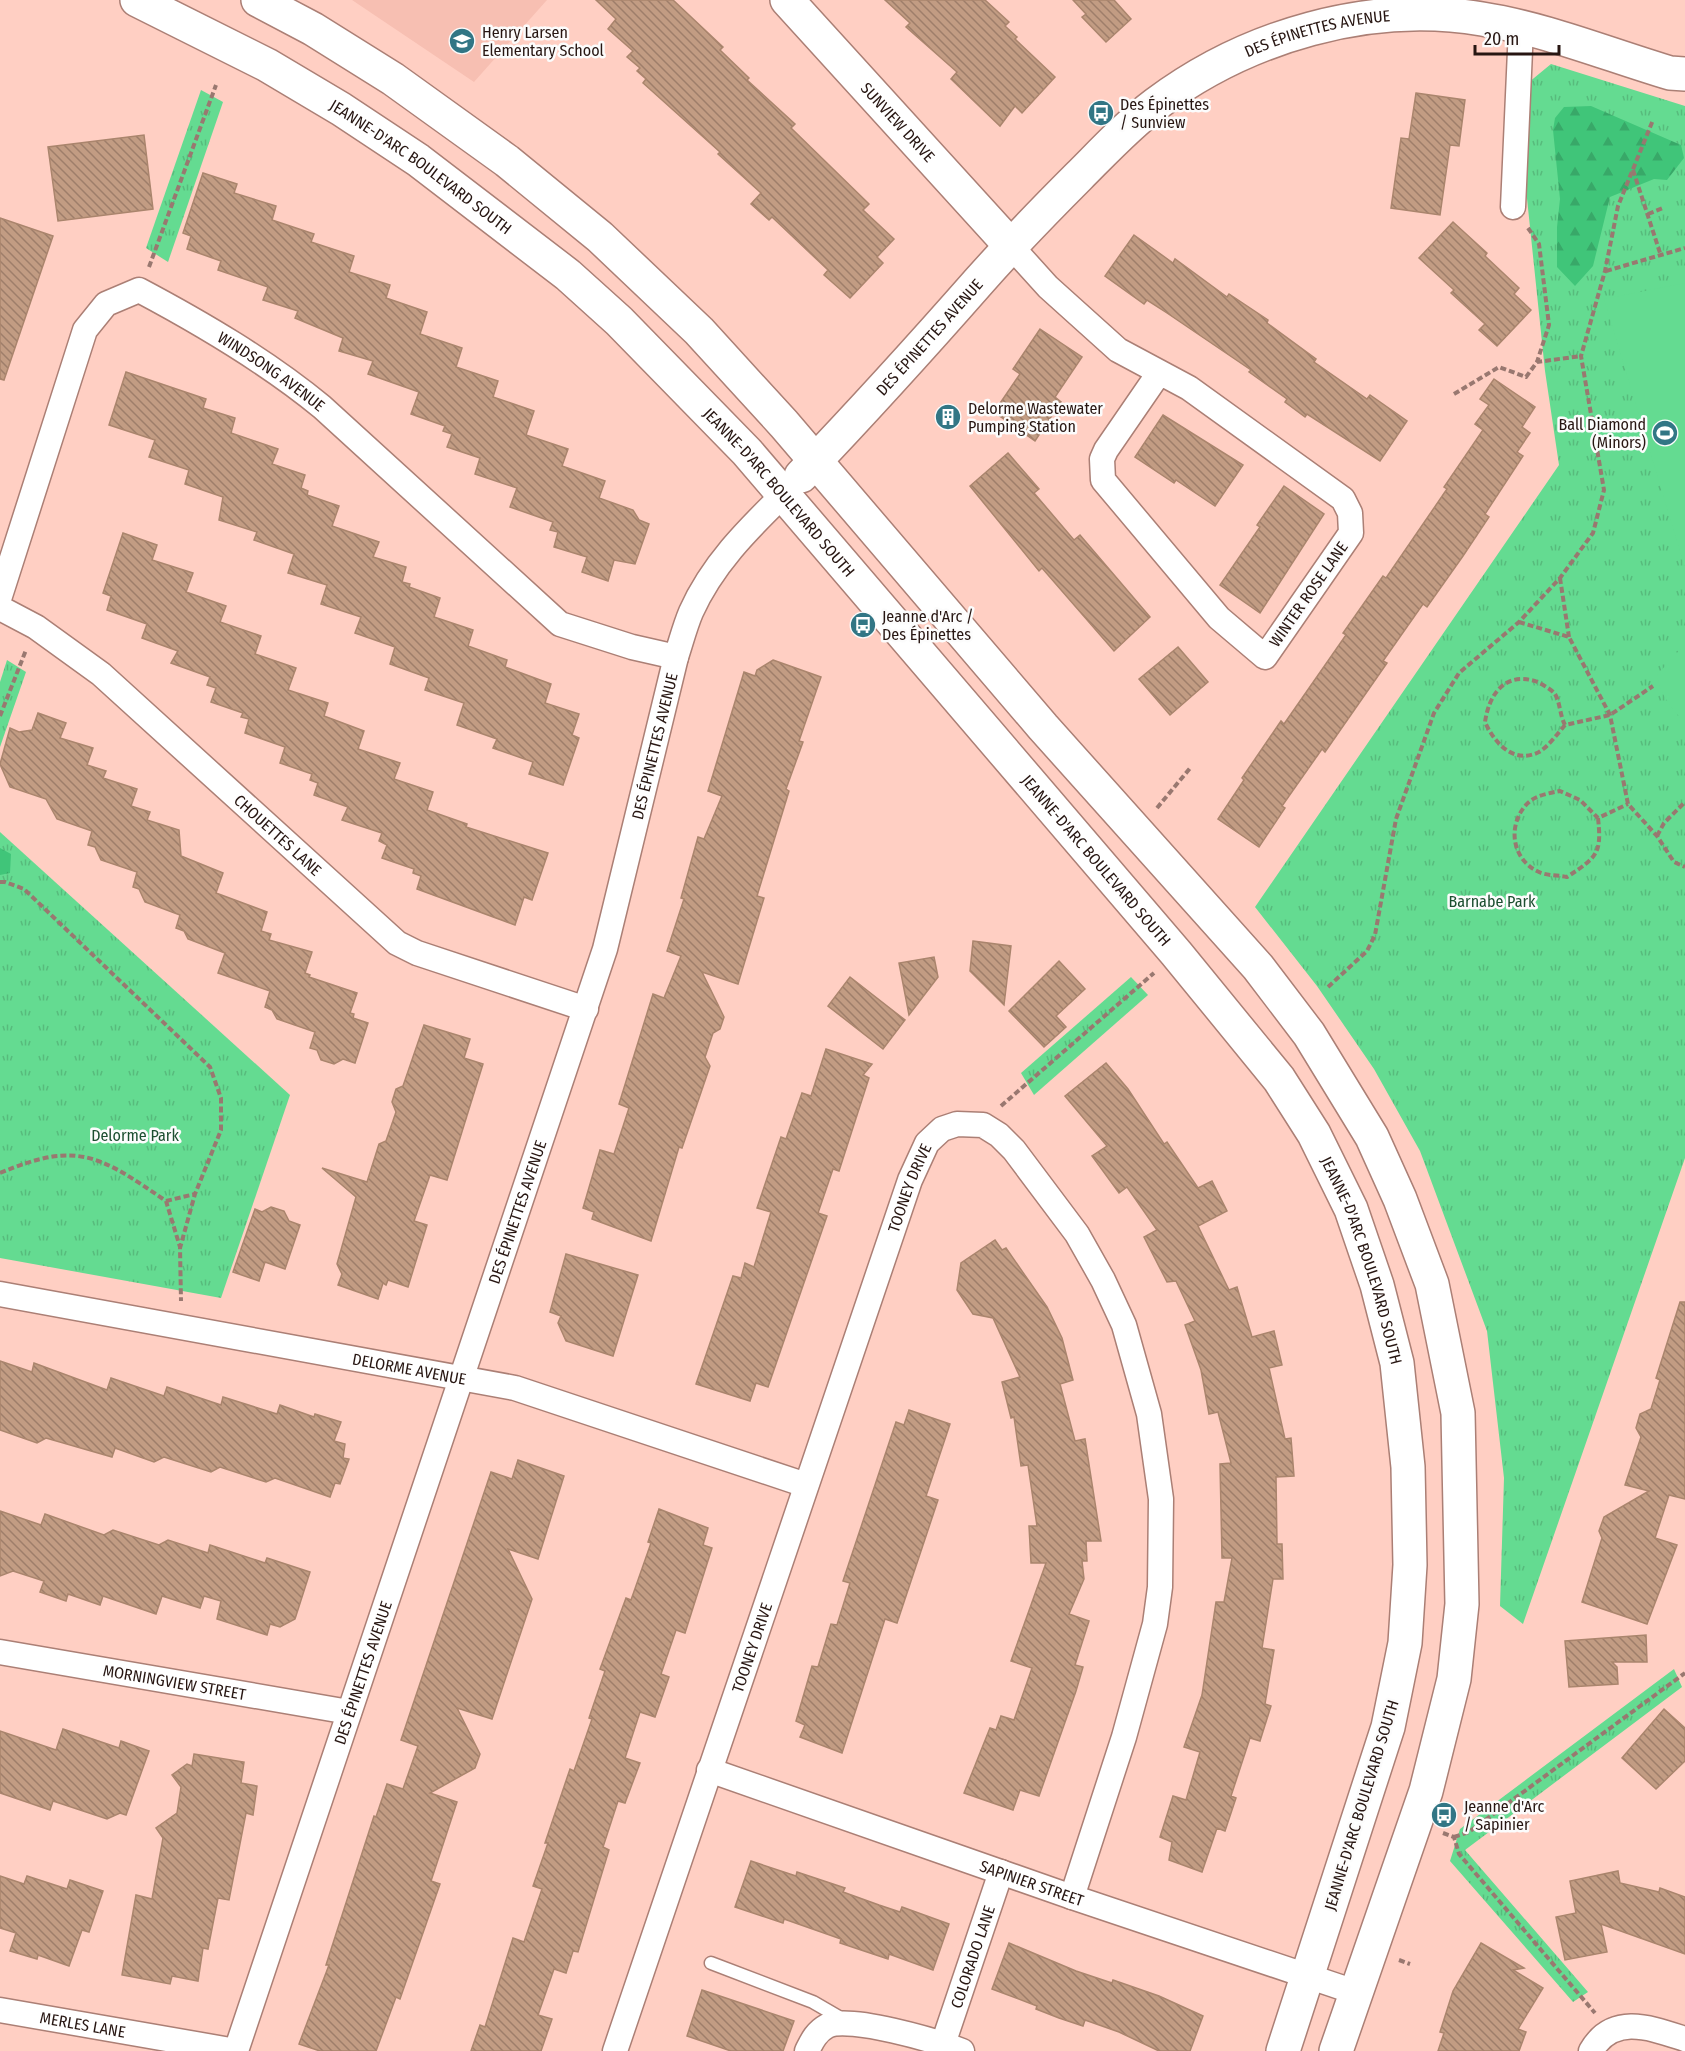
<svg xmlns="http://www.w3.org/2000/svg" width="1685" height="2051" font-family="'Fira Sans Condensed',sans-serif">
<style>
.built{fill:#f7bfb2}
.grass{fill:url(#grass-tufts)}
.forest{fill:url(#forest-firs)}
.pitch{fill:#64db91}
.building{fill:url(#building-back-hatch);stroke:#aa856d;stroke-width:1.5}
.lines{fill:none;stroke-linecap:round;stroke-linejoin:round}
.lane-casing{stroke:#ab7f75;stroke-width:15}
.street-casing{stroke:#ab7f75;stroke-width:27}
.secondary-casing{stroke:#ab7f75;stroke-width:36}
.path{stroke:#997870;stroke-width:4;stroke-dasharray:6 3;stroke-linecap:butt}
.lane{stroke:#fff;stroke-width:12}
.street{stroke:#fff;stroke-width:24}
.secondary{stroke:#fff;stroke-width:33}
.labels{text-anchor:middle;stroke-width:5;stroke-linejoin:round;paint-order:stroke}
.poi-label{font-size:16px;fill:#271612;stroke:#fcfcfc;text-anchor:start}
.street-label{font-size:16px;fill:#271612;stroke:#fcfcfc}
.park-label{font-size:16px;fill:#1c4f30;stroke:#fcfcfc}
</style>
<defs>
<pattern id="grass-tufts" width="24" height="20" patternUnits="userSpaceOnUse" patternTransform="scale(1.5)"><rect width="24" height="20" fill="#64db91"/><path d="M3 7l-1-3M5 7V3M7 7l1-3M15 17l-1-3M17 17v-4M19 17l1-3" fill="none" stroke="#57bb7c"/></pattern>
<pattern id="forest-firs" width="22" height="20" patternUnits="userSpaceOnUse" patternTransform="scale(1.5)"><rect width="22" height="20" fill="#40c579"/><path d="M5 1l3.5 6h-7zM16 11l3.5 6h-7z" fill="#38a868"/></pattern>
<pattern id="building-back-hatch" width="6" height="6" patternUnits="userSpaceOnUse" patternTransform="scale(1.5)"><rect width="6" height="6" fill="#c29c83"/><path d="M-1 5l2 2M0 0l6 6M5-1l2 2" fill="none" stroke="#9e7e6a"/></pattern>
</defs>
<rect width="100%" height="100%" fill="#ffcfc3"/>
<path class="built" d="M352,0H547L474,82Z"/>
<g class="grass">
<path d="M1551,64L1685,106V1158L1523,1624L1500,1606L1504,1478L1487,1331L1420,1151L1374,1069L1317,986L1255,907L1559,465L1545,371L1516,93Z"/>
<path d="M201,90L223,102L168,262L146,248Z"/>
<path d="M7,660L26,672L0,747V682Z"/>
<path d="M0,832L290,1095L221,1298L0,1258Z"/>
<path d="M1131,977L1148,995L1034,1095L1021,1073Z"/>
<path d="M1674,1669L1682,1687L1465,1850L1588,1992L1573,2002L1450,1861L1460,1829Z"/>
</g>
<g class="forest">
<path d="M1591,106L1681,145L1684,158L1667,180L1654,179L1610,197L1593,266L1575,286L1557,267V227L1560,199L1553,130L1555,118L1564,107Z"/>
<path d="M0,848L11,854L10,873L0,875Z"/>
</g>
<g class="pitch">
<path d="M1685,283V568L1604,299Z"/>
<path d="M1685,644V723C1672,709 1660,695 1657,675Z"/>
</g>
<g class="building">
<path d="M596,0H673L723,47L720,50L749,78L747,80L795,124L791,128L869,204L863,210L894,239L877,257L883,263L850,298L824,275L828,270L772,217L769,220L751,204L761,193L718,154L720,152L643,83L646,79L637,71L640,68L627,57L633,51L608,29L616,19Z"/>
<path d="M885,0H985L1009,22L1005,26L1017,37L1015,39L1055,77L1022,113L1015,106L1000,126L951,79L957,72L906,27L910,23Z"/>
<path d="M1073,0H1114L1131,19L1106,42L1082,17L1086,14Z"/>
<path d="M1416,93L1465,100L1459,146L1450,145L1440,215L1391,208L1401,138L1409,139Z"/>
<path d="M144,135L153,209L58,221L48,147Z"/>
<path d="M203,173L237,184L234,193L276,206L272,220L314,234L311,242L354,256L349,272L390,285L386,298L427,312L420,334L462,348L456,367L498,381L493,397L534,411L526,435L568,449L562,466L605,481L599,498L633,510L639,520L649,524L635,564L614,560L608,581L582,572L587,557L554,547L558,532L550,530L553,522L510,507L517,488L475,474L480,458L447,447L452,434L443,431L445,426L411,414L419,392L368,374L373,361L339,351L343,338L295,318L298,311L263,300L268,287L218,270L221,261L187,249L191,236L183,233Z"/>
<path d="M0,218L53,236L4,380L0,379Z"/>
<path d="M1453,222L1487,253L1485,256L1519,288L1514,294L1531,310L1497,346L1479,330L1485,324L1451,293L1454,290L1419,258Z"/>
<path d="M1134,235L1173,263L1175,259L1227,297L1229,294L1268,320L1267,323L1316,359L1314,362L1367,399L1370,395L1407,421L1380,461L1307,414L1305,417L1285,402L1287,399L1249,372L1251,370L1167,313L1147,300L1144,304L1105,276Z"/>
<path d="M1040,329L1082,357L1055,397L1061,402L1035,441L994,412L1020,374L1013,369Z"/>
<path d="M126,372L206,399L203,408L235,418L231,433L278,449L272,464L305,475L301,488L308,491L307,495L339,506L332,526L379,542L373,557L406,567L402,582L410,584L409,587L440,598L434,617L473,630L468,646L507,660L505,667L551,684L545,703L579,714L572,735L579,738L563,785L529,774L533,762L493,748L497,739L457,725L464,703L425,690L429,678L390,664L395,647L355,633L361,617L321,604L327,585L288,573L294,554L254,540L257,532L219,520L223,497L185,484L189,470L149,457L155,440L109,425Z"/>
<path d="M1494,379L1535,407L1522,427L1530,433L1517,452L1523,456L1485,514L1489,517L1463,556L1427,607L1423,604L1383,661L1387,663L1325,752L1322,749L1282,806L1285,808L1259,847L1218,819L1244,780L1242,778L1281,721L1284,724L1346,635L1343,633L1383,576L1386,578L1447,489L1444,487L1483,430L1475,424L1489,405L1480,399Z"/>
<path d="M1163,415L1243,465L1215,506L1176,480L1174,483L1135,457Z"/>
<path d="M1008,453L1039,489L1034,493L1074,540L1080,535L1150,617L1114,651L1042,568L1039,571L970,486Z"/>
<path d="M1284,486L1324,514L1260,613L1220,585L1260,527L1257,525Z"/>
<path d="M123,533L157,545L152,560L193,573L186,592L226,606L220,622L261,636L255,654L296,668L288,690L328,703L324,716L364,731L358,749L400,763L394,779L433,792L427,810L467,824L466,827L548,853L532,900L524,897L515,925L417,889L421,876L413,873L414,869L382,858L387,845L379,841L382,833L342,820L348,807L314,795L318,783L310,780L312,774L280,763L285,747L245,733L249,719L241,717L243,713L211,702L216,688L207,685L210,677L171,663L178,651L142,638L147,624L107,610L111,596L103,593Z"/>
<path d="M1178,647L1208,682L1170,715L1139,679Z"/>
<path d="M773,660L821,677L799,741L803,742L786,789L789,791L757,896L764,898L738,984L702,972L724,1017L720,1029L713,1033L705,1057L710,1066L682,1148L679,1147L651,1241L592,1219L594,1212L583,1208L600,1150L614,1154L629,1108L619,1104L653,994L664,998L681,956L667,951L684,899L681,898L698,837L704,839L722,796L708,791L744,672L755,676L757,670Z"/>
<path d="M38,713L66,723L60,738L93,748L87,765L106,771L103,778L137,789L131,806L150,812L147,820L179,830L181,856L223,873L216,893L267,912L261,931L271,934L269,940L312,952L305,973L310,975L309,977L357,993L350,1013L354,1014L353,1018L368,1023L355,1063L343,1059L334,1064L321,1060L317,1050L310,1048L315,1032L277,1019L272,1010L265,1007L270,991L218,973L225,953L188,939L184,931L176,928L180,915L145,902L139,889L133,887L137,872L101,860L95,847L88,845L92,831L57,819L46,799L10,787L0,764L10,728L19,732L32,730Z"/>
<path d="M973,941L1011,946L1004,1005L970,971Z"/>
<path d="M934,957L938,977L909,1015L899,963Z"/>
<path d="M1059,961L1085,989L1056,1016L1066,1027L1044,1047L1009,1011Z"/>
<path d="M850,977L905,1020L883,1049L828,1006Z"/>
<path d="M424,1025L470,1039L464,1058L483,1064L447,1180L430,1175L414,1221L427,1225L408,1287L388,1280L386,1285L383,1283L378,1299L338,1285L342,1274L337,1264L356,1197L322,1168L367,1182L379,1144L386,1141L396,1112L392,1102L396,1089L403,1086Z"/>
<path d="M826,1049L872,1064L863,1075L869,1078L839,1171L833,1169L818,1213L827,1216L768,1387L756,1383L750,1401L696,1384L733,1276L741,1278L745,1263L754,1267L771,1212L757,1208L781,1137L786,1139L802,1093L811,1096Z"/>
<path d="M1106,1063L1128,1089L1164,1144L1167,1142L1198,1188L1212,1181L1227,1211L1198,1226L1229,1290L1237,1287L1252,1337L1274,1331L1282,1365L1269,1368L1285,1439L1291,1438L1294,1476L1276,1477L1277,1544H1282L1283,1579H1273L1262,1648L1274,1650L1265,1704L1271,1706L1260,1741L1250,1738L1231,1796L1236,1798L1225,1831L1217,1828L1202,1872L1169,1860L1172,1842L1160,1837L1173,1796L1186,1800L1200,1752L1184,1747L1202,1695L1216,1602H1224L1232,1558H1222L1220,1464L1231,1463L1218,1412L1209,1414L1201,1370L1185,1325L1195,1321L1176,1281L1167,1282L1144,1237L1157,1230L1127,1187L1119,1193L1092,1156L1107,1146L1065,1096Z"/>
<path d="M271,1207L284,1211L289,1221L300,1225L285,1269L265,1262L259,1281L233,1272L255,1209L262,1212Z"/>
<path d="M995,1240L1002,1250L1006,1248L1047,1307L1062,1338L1073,1380L1060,1384L1075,1441L1085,1439L1101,1541H1086L1087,1561H1082L1084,1579L1069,1614L1089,1621L1075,1665L1083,1667L1076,1691L1039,1796L1020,1790L1013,1810L964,1793L990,1728L996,1730L1001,1716L1014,1720L1032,1668L1011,1661L1046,1563H1031L1029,1526H1037L1028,1465L1021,1466L1014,1417L1011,1418L1002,1382L1020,1377L993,1318L973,1314L957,1290L961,1263Z"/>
<path d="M566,1254L638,1275L613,1356L566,1341L558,1323L561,1316L550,1312Z"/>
<path d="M1680,1302H1685V1499L1669,1495L1655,1538L1677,1545L1647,1624L1582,1602L1602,1538L1599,1531L1604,1517L1649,1491L1625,1485L1641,1437L1636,1428L1640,1414L1651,1409L1660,1380L1656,1378Z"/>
<path d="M0,1361L32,1372L34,1363L107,1390L111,1378L164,1396L167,1387L221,1405L223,1397L277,1414L280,1405L314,1417L315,1414L341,1422L334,1441L345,1444L343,1458L349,1459L340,1484L335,1483L330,1497L275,1478L266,1482L220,1467L211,1472L164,1457L154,1462L115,1448L112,1457L46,1438L37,1443L0,1430Z"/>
<path d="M909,1410L950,1424L926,1496L938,1500L897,1623L885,1619L842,1753L800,1737L805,1725L796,1721L812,1666L818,1667L831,1624L837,1625L850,1583L843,1581L896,1422L904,1425Z"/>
<path d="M518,1460L564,1476L538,1559L508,1549L532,1599L492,1719L457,1708L480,1754L475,1768L430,1793L457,1802L431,1881L440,1884L400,1999L396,1997L376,2051H320L299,2044L329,1965H326L374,1816L376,1817L387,1784L403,1789L418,1746L401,1740L491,1472L512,1479Z"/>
<path d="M659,1509L708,1528L703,1545L712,1548L685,1633L676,1630L661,1674L669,1677L655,1717L640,1712L625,1758L640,1763L625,1803L618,1801L603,1847L609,1850L578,1952L573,1951L566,1973L554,1969L538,2015L552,2019L541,2051H471L480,2025L485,2027L513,1938L524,1942L542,1889L533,1886L548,1843H545L570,1769L574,1771L592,1719L589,1718L605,1671L600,1669L626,1598L631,1600L651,1543L648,1542Z"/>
<path d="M0,1511L41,1525L45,1514L104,1535L113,1530L159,1545L168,1540L208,1553L210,1545L265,1563L267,1558L310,1572L295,1619L280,1627L270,1624L267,1635L217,1619L221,1601L204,1596L200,1608L162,1596L156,1614L103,1596L100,1605L68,1594L66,1601L40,1592L44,1581L13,1571L0,1576Z"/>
<path d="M1646,1635L1647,1662H1612L1617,1667L1618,1684L1569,1687L1565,1641Z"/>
<path d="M1664,1709L1685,1728V1761L1656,1789L1622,1758Z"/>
<path d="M63,1729L119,1748L121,1741L149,1751L126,1815L120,1813L107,1819L53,1801L50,1810L0,1793V1731L56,1750Z"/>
<path d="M194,1754L244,1762L241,1783L257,1786L253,1815L246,1813L229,1900L218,1898L208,1949L203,1948L198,1981L172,1976L170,1984L122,1975L136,1895L152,1899L163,1838L156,1828L177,1813L181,1787L172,1775L187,1764L192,1766Z"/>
<path d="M751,1861L796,1876L797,1872L845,1888L843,1892L879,1905L900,1912L902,1907L949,1924L933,1970L889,1954L888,1959L840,1943L841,1939L784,1919L783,1923L735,1907Z"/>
<path d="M1618,1871L1620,1883L1659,1892L1660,1888L1685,1897V1954L1601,1924L1607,1952L1565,1960L1556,1917L1576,1913L1570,1881Z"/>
<path d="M0,1876L24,1884L27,1876L67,1889L70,1880L103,1891L89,1932L82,1930L69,1966L38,1955L37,1959L10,1951L16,1933L0,1928Z"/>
<path d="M1009,1943L1076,1971L1112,1983L1113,1980L1159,1996L1203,2016L1190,2051H1159L1119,2032L1085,2020L1083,2026L1059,2018L1036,2009L1037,2006L992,1989Z"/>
<path d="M1481,1943L1524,1968L1513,1970L1543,1988L1518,2029L1526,2032L1519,2051H1438L1444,2033L1440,2032L1453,1991Z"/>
<path d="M702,1990L794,2021L783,2051H731L687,2036Z"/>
</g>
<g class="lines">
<g class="lane-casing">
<path id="lane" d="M711,1963L813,2002L844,2020"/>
</g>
<g class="street-casing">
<g id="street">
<path d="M1513,207L1521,28"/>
<path d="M1010,245L1048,287L1118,350L1189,388L1343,499L1350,513L1351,533L1265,657L1219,618L1103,480L1102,459L1106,450L1159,373"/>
<path id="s1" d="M0,596L85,330L106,304L139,290C203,324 266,361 322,407L560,624L632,647L676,657"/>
<path id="s2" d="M0,608L36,627L101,674L397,943L417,953L586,1009"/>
<path id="s3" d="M0,1294L515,1388L806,1485"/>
<path id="s4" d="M0,1652L349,1712"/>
<path id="s5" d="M709,1770L1072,1897L1355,1992"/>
<path id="s6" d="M0,2010L236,2051"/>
<path id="s7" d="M943,2044L1001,1872"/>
<path id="s8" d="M236,2051L605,949L676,657C681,642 685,626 691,612C712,565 747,530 783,495"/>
<path id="s9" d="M615,2051L910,1180L927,1143L942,1129L957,1124L983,1125L999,1135L1014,1150L1077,1234L1103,1280L1124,1325L1149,1414L1161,1499L1160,1587L1155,1624L1124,1737L1072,1897"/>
<path d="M807,2051C812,2041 816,2032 827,2026C849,2015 937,2041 962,2051"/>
<path d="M1591,2051C1613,2013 1651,2028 1685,2039"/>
</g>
</g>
<g class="secondary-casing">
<g id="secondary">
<path id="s10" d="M137,0L267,65L341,109L418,160L568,275L619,321L747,452L1176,953L1279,1079L1314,1134L1351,1209L1377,1285L1397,1363L1408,1467L1410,1565L1405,1643L1388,1727L1283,2051"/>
<path d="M258,0L313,29L393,79L507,161L600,237L699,331L784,424L1043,727L1258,967L1309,1034L1372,1137L1400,1199L1432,1284L1458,1413L1462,1604L1454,1679L1426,1791L1336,2051"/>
<path id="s11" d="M787,0L1010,245"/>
<path id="s12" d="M801,476C862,412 922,346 980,280C1012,244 1045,210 1079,176C1104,151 1128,125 1156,104C1247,36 1369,0 1482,19C1546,29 1609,55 1670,73L1685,74"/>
</g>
</g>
<g class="path">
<path d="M1633,170L1661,256"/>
<path d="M1648,214L1663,208"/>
<path d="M1528,228L1539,244L1549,325L1537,362"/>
<path d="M149,267L216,85"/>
<path d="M1606,271L1685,248"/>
<path d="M1454,394L1499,367L1526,377L1537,362L1581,356"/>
<path d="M1560,578L1569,637"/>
<path d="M1519,622L1569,637L1610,715L1628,804L1657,836L1674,862L1685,867"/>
<path d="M0,716L26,650"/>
<path d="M1565,725C1558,733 1548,747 1539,752C1513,765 1494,742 1485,722C1489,695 1504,672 1535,681C1540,683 1551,689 1555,694C1560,702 1560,716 1565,725L1610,715L1653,686"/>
<path d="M1157,808L1191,767"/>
<path d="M1598,818C1602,854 1597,857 1567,877C1559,875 1547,876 1539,872C1510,859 1507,822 1529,802C1537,795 1550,793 1560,791L1580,800L1598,818L1628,804"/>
<path d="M1657,836L1664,823L1685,802"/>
<path d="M0,882H5L24,889L210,1067L221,1098V1130L195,1194L180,1248L181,1301"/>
<path d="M1328,987L1367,951L1375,935L1396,819L1434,713L1459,673L1519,622L1560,578L1593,533L1604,490L1581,356L1605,271L1618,206L1653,120"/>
<path d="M1001,1106L1154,973"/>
<path d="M0,1173C78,1140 100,1156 166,1201L180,1247"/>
<path d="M166,1201L195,1194"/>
<path d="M1443,1833L1454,1837L1459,1854L1595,2013"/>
<path d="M1454,1837L1469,1832L1685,1673"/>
<path d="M1399,1960L1410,1964"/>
</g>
<use href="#lane" class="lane"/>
<use href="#street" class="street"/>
<use href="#secondary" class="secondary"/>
</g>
<defs>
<g id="school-disc" transform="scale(1.35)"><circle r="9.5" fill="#327685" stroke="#fcfcfc"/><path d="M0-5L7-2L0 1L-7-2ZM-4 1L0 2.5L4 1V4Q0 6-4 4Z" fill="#fff"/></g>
<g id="bus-disc" transform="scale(1.35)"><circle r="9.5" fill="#327685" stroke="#fcfcfc"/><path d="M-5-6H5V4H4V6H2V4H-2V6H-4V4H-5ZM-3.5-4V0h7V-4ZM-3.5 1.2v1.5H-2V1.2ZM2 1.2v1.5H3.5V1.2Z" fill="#fff"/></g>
<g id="building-disc" transform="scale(1.35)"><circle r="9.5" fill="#327685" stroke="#fcfcfc"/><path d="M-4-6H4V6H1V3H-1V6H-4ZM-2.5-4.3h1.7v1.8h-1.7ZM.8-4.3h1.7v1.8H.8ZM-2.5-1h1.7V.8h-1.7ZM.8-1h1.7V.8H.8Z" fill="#fff"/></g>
<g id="stadium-disc" transform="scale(1.35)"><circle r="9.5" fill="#327685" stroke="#fcfcfc"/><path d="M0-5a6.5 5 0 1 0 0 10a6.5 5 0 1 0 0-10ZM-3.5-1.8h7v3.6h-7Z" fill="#fff"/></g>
</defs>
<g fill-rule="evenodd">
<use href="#school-disc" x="462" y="41"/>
<use href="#bus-disc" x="1101" y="113"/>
<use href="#building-disc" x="948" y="417"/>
<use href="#stadium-disc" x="1665" y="433"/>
<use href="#bus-disc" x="863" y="625"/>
<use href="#bus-disc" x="1444" y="1815"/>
</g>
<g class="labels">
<g class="poi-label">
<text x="482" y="38">Henry Larsen<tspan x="482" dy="18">Elementary School</tspan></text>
<text x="1120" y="110">Des Épinettes<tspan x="1120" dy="18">/ Sunview</tspan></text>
<text x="968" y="414">Delorme Wastewater<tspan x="968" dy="18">Pumping Station</tspan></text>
<text x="1646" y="430" text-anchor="end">Ball Diamond<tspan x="1646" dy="18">(Minors)</tspan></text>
<text x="882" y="622">Jeanne d'Arc /<tspan x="882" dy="18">Des Épinettes</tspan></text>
<text x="1464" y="1812">Jeanne d'Arc<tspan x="1464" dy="18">/ Sapinier</tspan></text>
</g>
<g class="street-label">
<text dy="6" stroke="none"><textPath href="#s12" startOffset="693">DES ÉPINETTES AVENUE</textPath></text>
<text dy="6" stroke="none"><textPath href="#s11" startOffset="165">SUNVIEW DRIVE</textPath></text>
<text dy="6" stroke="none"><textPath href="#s10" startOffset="330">JEANNE-D'ARC BOULEVARD SOUTH</textPath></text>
<text dy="6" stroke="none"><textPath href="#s12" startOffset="189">DES ÉPINETTES AVENUE</textPath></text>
<text dy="6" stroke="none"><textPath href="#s1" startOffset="504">WINDSONG AVENUE</textPath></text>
<text dy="6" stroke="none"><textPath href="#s10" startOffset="816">JEANNE-D'ARC BOULEVARD SOUTH</textPath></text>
<text transform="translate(1308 594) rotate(-55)" y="6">WINTER ROSE LANE</text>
<text dy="6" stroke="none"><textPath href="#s8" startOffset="1371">DES ÉPINETTES AVENUE</textPath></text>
<text dy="6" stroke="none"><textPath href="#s2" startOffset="360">CHOUETTES LANE</textPath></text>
<text dy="6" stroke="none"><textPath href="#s10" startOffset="1302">JEANNE-D'ARC BOULEVARD SOUTH</textPath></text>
<text dy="6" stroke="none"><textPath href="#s9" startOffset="912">TOONEY DRIVE</textPath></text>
<text dy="6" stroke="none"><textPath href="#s8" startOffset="885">DES ÉPINETTES AVENUE</textPath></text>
<text dy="6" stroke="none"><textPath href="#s10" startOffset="1788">JEANNE-D'ARC BOULEVARD SOUTH</textPath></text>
<text dy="6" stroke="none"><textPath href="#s3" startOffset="416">DELORME AVENUE</textPath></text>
<text dy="6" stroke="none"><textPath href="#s9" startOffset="426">TOONEY DRIVE</textPath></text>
<text dy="6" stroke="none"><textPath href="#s8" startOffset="399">DES ÉPINETTES AVENUE</textPath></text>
<text dy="6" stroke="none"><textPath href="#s4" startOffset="177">MORNINGVIEW STREET</textPath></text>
<text transform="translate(1361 1805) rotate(-73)" y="6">JEANNE-D'ARC BOULEVARD SOUTH</text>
<text dy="6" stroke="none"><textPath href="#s5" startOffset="342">SAPINIER STREET</textPath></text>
<text dy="6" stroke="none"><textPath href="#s7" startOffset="92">COLORADO LANE</textPath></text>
<text dy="6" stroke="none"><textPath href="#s6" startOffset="84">MERLES LANE</textPath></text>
</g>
<g class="park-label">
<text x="1492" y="907">Barnabe Park</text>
<text x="135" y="1141">Delorme Park</text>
</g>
</g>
<path d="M1475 45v9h84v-9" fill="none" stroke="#271612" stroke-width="3"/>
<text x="1484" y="45" font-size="18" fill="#271612" stroke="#fcfcfc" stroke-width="4.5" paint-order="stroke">20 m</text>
</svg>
